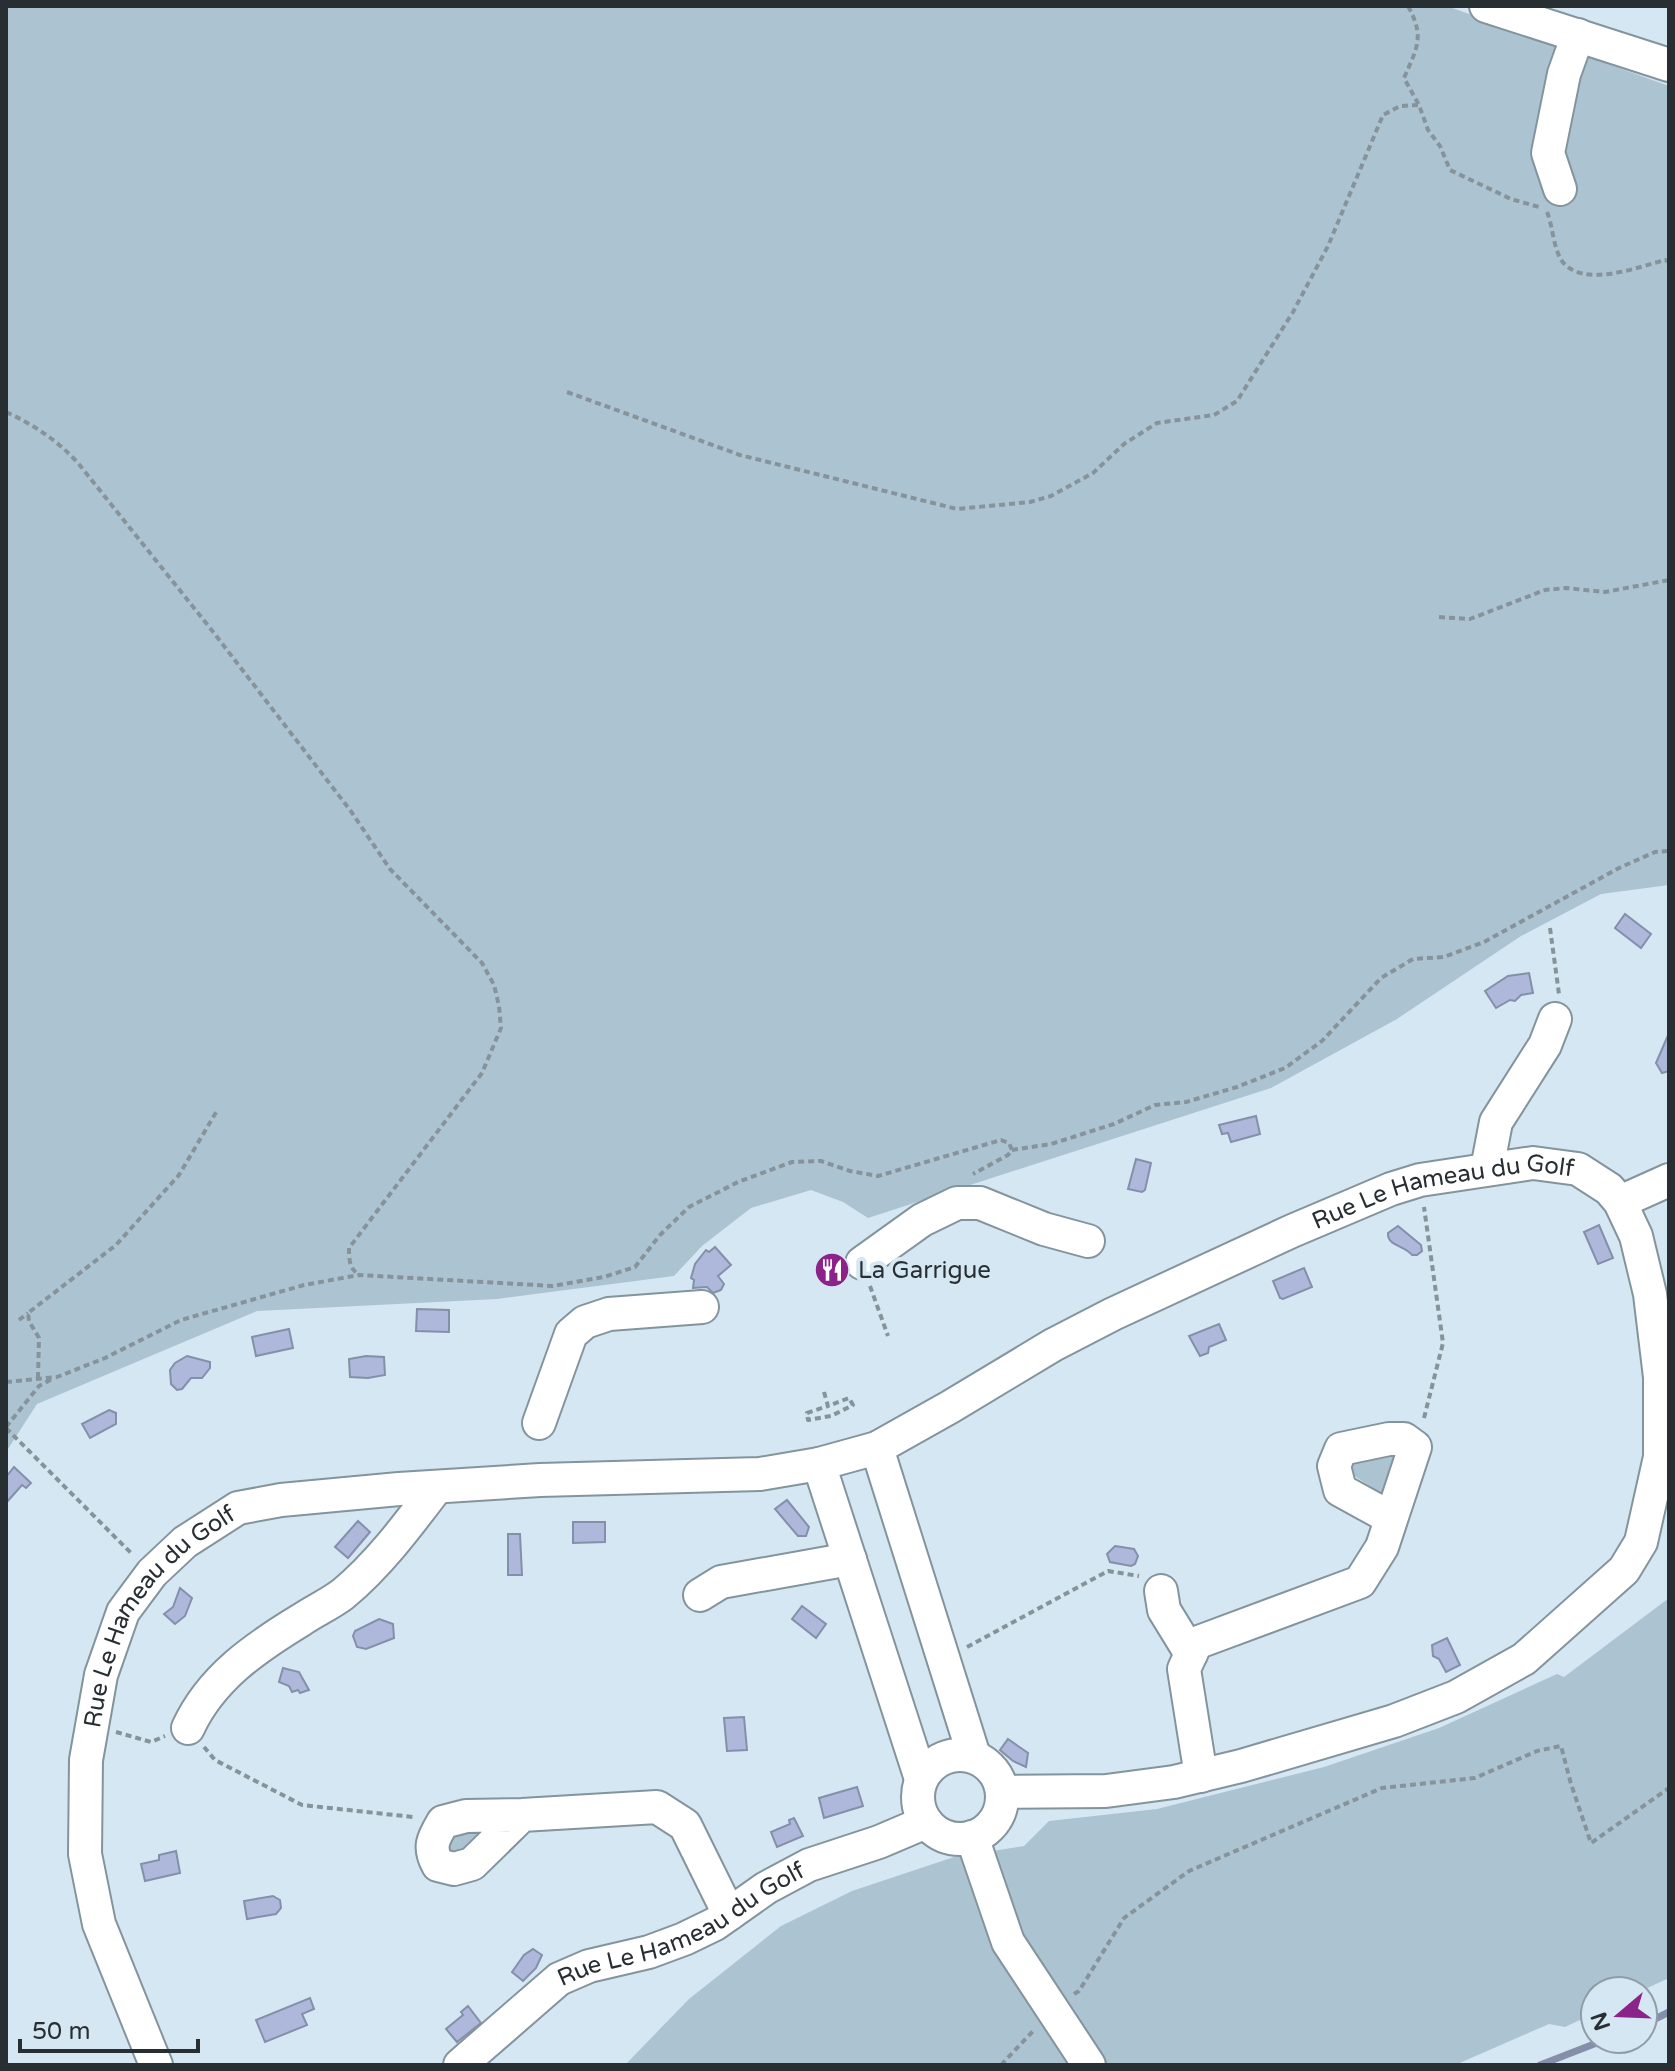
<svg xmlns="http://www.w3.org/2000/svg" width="1675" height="2071" font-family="'Varela Round',sans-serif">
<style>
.green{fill:#acc4d1}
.water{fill:#adb8db;stroke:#858fa9;stroke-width:2}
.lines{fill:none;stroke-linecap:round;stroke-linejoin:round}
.stream{stroke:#858fa9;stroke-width:7}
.minor-casing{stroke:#83949d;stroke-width:36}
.path{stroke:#86939b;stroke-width:4;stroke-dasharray:6 4;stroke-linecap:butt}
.minor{stroke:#fff;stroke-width:32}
.labels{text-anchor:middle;stroke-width:8;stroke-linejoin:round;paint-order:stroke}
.street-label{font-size:24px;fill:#282f33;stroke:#d5e7f2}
.poi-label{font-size:24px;fill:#282f33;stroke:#d5e7f2;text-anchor:start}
</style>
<rect width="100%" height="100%" fill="#d5e7f2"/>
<g class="green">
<path d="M6,6H1447L1669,86V885L1601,894L1521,936L1397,1019L1271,1088L868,1218L843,1202L811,1190L751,1208L702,1246L674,1276L497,1299L257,1311L37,1404L6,1452Z"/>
<path d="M1388,1450L1399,1455L1391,1496L1379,1492L1350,1473L1348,1463Z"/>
<path d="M1669,1598V1978L1641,1991H1595V2013L1565,2027L1549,2024L1455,2065H625L689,1999L781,1926L852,1891L954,1857L1024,1846L1049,1821L1157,1809L1324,1767L1439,1728L1557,1674L1564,1677Z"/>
<path d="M483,1825L489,1836L460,1857L449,1855L442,1839Z"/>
</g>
<g class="water">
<path d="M1625,914L1651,934L1641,948L1615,928Z"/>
<path d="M1529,973L1533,993L1521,995L1515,1001L1510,1000L1496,1008L1485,991L1508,976Z"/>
<path d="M1669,1033V1071L1662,1073L1656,1063Z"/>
<path d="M1256,1116L1260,1134L1231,1142L1228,1133L1222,1134L1219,1125Z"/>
<path d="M1136,1159L1151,1163L1145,1190L1142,1192L1128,1189Z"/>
<path d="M1599,1225L1613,1258L1598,1264L1584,1232Z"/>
<path d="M1398,1226L1421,1245L1422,1251L1417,1255H1412C1404,1245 1387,1246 1388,1233Z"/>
<path d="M715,1247L731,1265L718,1276L724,1284L721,1290L713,1293L707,1287L693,1288L694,1280L691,1278L695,1264L706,1250L709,1252Z"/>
<path d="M1304,1268L1312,1287L1283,1299L1280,1298L1273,1281Z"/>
<path d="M417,1309L449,1310V1332L416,1331Z"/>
<path d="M1219,1324L1226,1340L1209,1347L1208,1353L1200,1356L1189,1336Z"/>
<path d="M289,1329L293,1348L256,1356L252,1337Z"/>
<path d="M187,1356L210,1362V1368L202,1378H191L182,1389L177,1390L171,1384L170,1370L175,1363Z"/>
<path d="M366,1356L384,1357L385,1375L368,1378L350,1377L349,1359Z"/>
<path d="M109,1410L116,1413V1424L90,1438L82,1424Z"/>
<path d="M14,1467L31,1483L26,1488L22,1485L6,1503V1477Z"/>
<path d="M787,1500L809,1527L806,1536H798L775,1509Z"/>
<path d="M358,1521L370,1532L348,1558L335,1547Z"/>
<path d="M573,1522H605V1542L573,1543Z"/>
<path d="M508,1534H520L522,1575H508Z"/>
<path d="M1115,1546L1134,1549L1138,1556L1135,1564L1131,1566L1110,1562L1107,1554Z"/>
<path d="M180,1588L192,1598L185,1616L175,1624L164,1614L173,1607Z"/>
<path d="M802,1606L826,1624L816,1638L792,1619Z"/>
<path d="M379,1619L393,1624L394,1638L366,1649L357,1647L353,1636L355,1631Z"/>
<path d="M1447,1638L1460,1665L1446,1672L1439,1659L1433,1656L1432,1645Z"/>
<path d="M283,1668L299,1672L309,1690L300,1693L298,1690L292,1692L289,1686L279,1682Z"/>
<path d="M744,1717L747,1750L727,1751L724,1718Z"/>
<path d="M1008,1739L1028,1753L1026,1767L1013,1761L1000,1750Z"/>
<path d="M857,1787L863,1806L824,1818L819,1798Z"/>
<path d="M794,1818L803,1836L777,1847L771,1832L790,1824L789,1820Z"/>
<path d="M176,1851L180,1873L145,1881L141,1864L159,1860V1855Z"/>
<path d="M273,1896L280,1900L281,1908L276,1914L247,1919L244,1901Z"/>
<path d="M533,1949L542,1955L536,1968L523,1981L512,1972L524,1955Z"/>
<path d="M310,1998L314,2009L302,2014L307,2025L265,2042L256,2020Z"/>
<path d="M468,2006L481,2023L457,2042L446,2029L463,2015L461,2012Z"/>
</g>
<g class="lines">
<g class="stream">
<path d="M1643,2025L1669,2012"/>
<path d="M1540,2065L1607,2039"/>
</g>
<g class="minor-casing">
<g id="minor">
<path d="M1486,6L1669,65"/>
<path d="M1560,189L1548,153L1564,74L1578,35"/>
<path d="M1487,1169L1496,1122L1545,1045L1555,1019"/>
<path d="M1620,1202L1669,1180"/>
<path d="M862,1263L922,1220L957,1203H980L1044,1229L1088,1241"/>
<path d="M539,1423L571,1334L585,1322L609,1314L702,1307"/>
<path d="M877,1448L974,1756"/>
<path d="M819,1464L921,1779"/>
<path d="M1161,1591L1164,1610L1191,1654"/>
<path d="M700,1595L721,1582L850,1559"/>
<path d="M188,1728C211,1678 255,1648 301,1620C314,1611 330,1604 343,1594C379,1564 408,1525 436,1488"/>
<circle cx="960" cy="1797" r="42"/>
<path d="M1201,1776L1184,1669L1196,1643L1360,1582L1382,1547L1415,1447L1404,1439H1389L1341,1449L1334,1466L1340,1490L1391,1518"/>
<path d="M522,1815L472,1864L454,1869L438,1865C428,1847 433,1839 443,1822L466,1816L522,1815L657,1807L685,1825L729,1914"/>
<path d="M972,1837L1008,1942L1089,2065"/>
<path id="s1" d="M156,2065L99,1924L85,1854L86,1760L101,1675L123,1612L152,1573L185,1542L238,1508L281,1500L399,1489L540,1480L760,1474L819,1464L877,1448L950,1407L1053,1345L1113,1314L1292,1231L1391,1189L1420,1180L1533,1163L1578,1169L1609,1189L1620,1202L1636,1236L1650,1294L1660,1377V1457L1641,1542L1624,1570L1524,1659L1456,1697L1394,1721L1241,1766L1174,1782L1106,1791L1003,1792"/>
<path id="s2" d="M460,2065L559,1979L589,1966L649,1952L684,1939L715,1924L766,1888L809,1865L879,1842L926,1822"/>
</g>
</g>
<g class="path">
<path d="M1408,6C1425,37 1417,48 1404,78L1419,105L1428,130L1440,146L1450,170L1511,199L1539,207"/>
<path d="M1547,212C1553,226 1553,248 1562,261C1583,289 1638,267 1665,260L1669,262"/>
<path d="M567,392L740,455L957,509L1030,502L1051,496L1093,473L1124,444L1157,423L1214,415L1237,401L1293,312L1328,246L1383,115L1400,106L1419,105"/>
<path d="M6,412C34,425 57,440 78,463L214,633L350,810L390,869L482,963L494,985L499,1006L501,1028L482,1073L349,1248C349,1257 349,1268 357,1273"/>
<path d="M1439,617L1470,619L1545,590L1566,588L1605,592L1669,580"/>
<path d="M1550,928L1559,994"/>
<path d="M1012,1150L1051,1144L1114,1124L1155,1105L1186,1102L1237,1087L1285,1068L1322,1041L1381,978L1413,959L1444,957L1484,942L1619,868L1655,852L1669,851"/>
<path d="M870,1286L888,1336"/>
<path d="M19,1320L28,1313"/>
<path d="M38,1378L39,1338L29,1321L28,1313L116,1245L179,1175L218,1109"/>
<path d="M6,1382L57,1377L105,1358L181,1320L304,1285L359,1275L553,1286L604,1277L635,1267L660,1235L689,1207L738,1182L792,1162L821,1161L850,1171L878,1176L1001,1140L1009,1143L1012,1150L1008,1155L973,1174"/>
<path d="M824,1392L828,1406L849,1398L853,1405L831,1416L808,1420L807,1413L828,1406"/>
<path d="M1424,1418L1443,1343L1424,1207"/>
<path d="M6,1427L39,1386L54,1378"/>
<path d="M6,1428L133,1555"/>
<path d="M967,1647L1108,1571L1139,1576"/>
<path d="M116,1732L151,1742L165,1736"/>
<path d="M204,1747L215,1760L302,1805L413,1817"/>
<path d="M1074,1994L1079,1991L1124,1918L1189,1871L1382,1788L1475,1778L1537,1751L1561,1746L1571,1784L1591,1843L1669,1788"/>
<path d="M1001,2065L1035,2029"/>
</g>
<use href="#minor" class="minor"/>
</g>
<defs>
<g id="restaurant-disc" transform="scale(1.8)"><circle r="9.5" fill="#8c2388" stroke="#d5e7f2"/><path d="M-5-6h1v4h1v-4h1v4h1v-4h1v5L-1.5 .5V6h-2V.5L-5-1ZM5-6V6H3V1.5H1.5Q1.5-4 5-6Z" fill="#fff"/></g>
</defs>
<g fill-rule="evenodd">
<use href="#restaurant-disc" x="832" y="1270"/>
</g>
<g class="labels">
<g class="street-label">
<text dy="8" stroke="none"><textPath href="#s1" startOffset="1898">Rue Le Hameau du Golf</textPath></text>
<text dy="8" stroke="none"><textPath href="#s1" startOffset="486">Rue Le Hameau du Golf</textPath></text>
<text dy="8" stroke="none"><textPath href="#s2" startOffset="266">Rue Le Hameau du Golf</textPath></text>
</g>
<g class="poi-label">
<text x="858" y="1278">La Garrigue</text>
</g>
</g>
<rect width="1675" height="2071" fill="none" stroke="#282f33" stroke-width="16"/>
<g transform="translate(1619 2015) rotate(251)"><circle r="38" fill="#d5e7f2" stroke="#909da6" stroke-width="2"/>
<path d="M0-6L14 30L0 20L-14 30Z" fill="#8c2388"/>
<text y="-12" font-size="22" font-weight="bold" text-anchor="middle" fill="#282f33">N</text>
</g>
<path d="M20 2039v12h178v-12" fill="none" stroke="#282f33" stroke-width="4"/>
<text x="32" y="2039" font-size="24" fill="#282f33" stroke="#d5e7f2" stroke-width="6" paint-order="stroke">50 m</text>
</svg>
